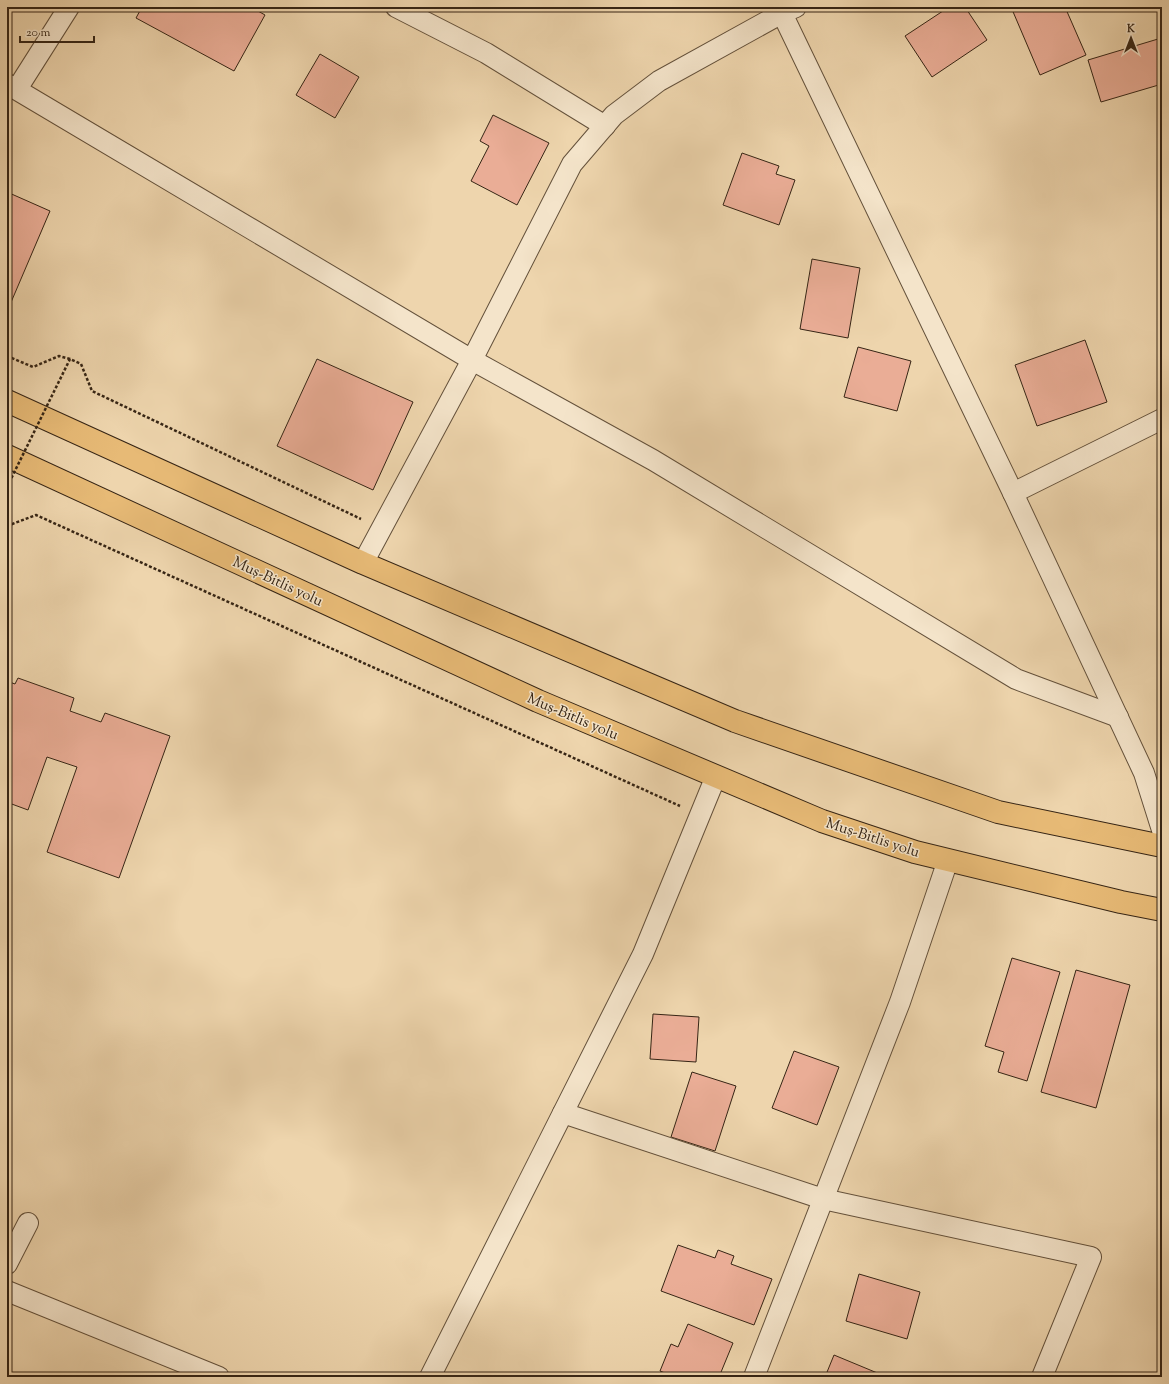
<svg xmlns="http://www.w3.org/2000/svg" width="1169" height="1384" font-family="'Sorts Mill Goudy',serif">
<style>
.building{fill:#eaad96;stroke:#362515}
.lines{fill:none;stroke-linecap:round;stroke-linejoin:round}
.street-casing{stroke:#64513b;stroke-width:22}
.highway-casing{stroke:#362515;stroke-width:24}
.path{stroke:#362515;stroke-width:2.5;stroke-dasharray:3 2;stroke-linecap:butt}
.street{stroke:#f4e4ca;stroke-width:20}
.highway{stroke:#e7ba76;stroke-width:22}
.path-bridge{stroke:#362515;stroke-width:2.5;stroke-dasharray:3 2;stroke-linecap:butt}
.labels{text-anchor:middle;stroke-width:3;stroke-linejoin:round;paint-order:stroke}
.street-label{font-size:15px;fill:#362515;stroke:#f4e4ca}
</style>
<rect width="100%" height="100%" fill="#eed5ad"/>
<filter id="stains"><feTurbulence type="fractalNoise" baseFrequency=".005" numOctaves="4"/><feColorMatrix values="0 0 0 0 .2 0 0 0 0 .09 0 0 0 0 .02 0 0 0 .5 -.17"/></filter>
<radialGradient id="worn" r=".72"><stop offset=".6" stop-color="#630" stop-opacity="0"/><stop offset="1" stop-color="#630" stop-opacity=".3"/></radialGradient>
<g class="building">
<path d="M142,7H251L265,15L234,71L136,18Z"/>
<path d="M949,7H965L987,40L932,77L905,36Z"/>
<path d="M1011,7H1065L1086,55L1040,75Z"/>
<path d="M1158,39L1162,51V84L1101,102L1088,60Z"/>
<path d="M320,54L359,77L335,118L296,95Z"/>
<path d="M493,115L549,143L517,205L471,181L489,146L480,141Z"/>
<path d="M742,153L779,166L776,174L795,180L779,225L723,205Z"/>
<path d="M7,192L50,211L9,307H7Z"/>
<path d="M812,259L860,268L848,338L800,329Z"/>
<path d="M1085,340L1107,402L1037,426L1015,365Z"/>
<path d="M858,347L911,361L897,411L844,397Z"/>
<path d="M317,359L413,402L373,490L277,446Z"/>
<path d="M18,678L74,698L70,711L101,722L105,713L170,736L119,878L47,852L77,767L47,757L28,810L9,803L7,810V681L15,684Z"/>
<path d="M1012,958L1060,972L1027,1081L998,1072L1004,1052L985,1046Z"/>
<path d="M1076,970L1130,985L1096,1108L1041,1092Z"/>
<path d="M653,1014L699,1017L696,1062L650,1059Z"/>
<path d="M794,1051L839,1067L817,1125L772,1108Z"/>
<path d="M692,1072L736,1086L715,1151L671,1137Z"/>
<path d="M678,1245L715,1258L718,1250L734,1256L731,1264L772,1279L754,1325L661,1291Z"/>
<path d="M859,1274L920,1292L907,1339L846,1321Z"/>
<path d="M688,1324L733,1343L719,1377H675L660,1371L671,1344L678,1347Z"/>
<path d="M834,1355L887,1377H825Z"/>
</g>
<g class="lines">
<g class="street-casing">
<g id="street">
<path d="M396,7L486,53L605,126"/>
<path d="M779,7L1013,493L1144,773L1162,830"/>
<path d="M7,84L472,360L653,460L1016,679L1118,717"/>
<path d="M17,89L69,7"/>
<path d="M1013,493L1162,419"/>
<path d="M363,563L472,360L572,164L614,115L659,81L782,13L796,7"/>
<path d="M563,1113L823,1199L1091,1257L1042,1377"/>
<path d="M7,1264L28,1223"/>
<path d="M7,1291L219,1377"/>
<path d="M430,1377L643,954L716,776"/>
<path d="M754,1377L900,1002L948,860"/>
</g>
</g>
<g class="highway-casing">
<g id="highway">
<path d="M7,401L363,563L735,721L998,812L1162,846"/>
<path d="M7,456L538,701L822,821L915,852L1121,902L1162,910"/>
</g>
</g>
<g class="path">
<path d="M7,356L33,367L59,356L70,359L81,364L92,391L361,519"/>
<path d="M7,526L36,515L680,806"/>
</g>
<use href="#street" class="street"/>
<use href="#highway" class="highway"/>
<path class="path-bridge" d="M7,487L70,359"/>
</g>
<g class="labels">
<g class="street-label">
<text transform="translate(278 581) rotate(25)" y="5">Muş-Bitlis yolu</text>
<text transform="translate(573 716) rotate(23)" y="5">Muş-Bitlis yolu</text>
<text transform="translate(873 837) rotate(18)" y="5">Muş-Bitlis yolu</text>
</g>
</g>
<rect width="1169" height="1384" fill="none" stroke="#eed5ad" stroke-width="24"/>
<rect x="8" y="8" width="1153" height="1368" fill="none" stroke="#362515" stroke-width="2"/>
<rect x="12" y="12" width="1145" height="1360" fill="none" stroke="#362515"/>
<g transform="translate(1131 38)" stroke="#f4e4ca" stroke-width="3" paint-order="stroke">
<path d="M0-3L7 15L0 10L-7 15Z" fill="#362515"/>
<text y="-6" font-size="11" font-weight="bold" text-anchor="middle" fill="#362515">K</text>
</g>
<path d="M20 36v6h74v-6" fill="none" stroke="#362515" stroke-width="2"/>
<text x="26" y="36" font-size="12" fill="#362515" stroke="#f4e4ca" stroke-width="3" paint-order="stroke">20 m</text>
<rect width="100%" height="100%" filter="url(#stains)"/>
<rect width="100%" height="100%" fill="url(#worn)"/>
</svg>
